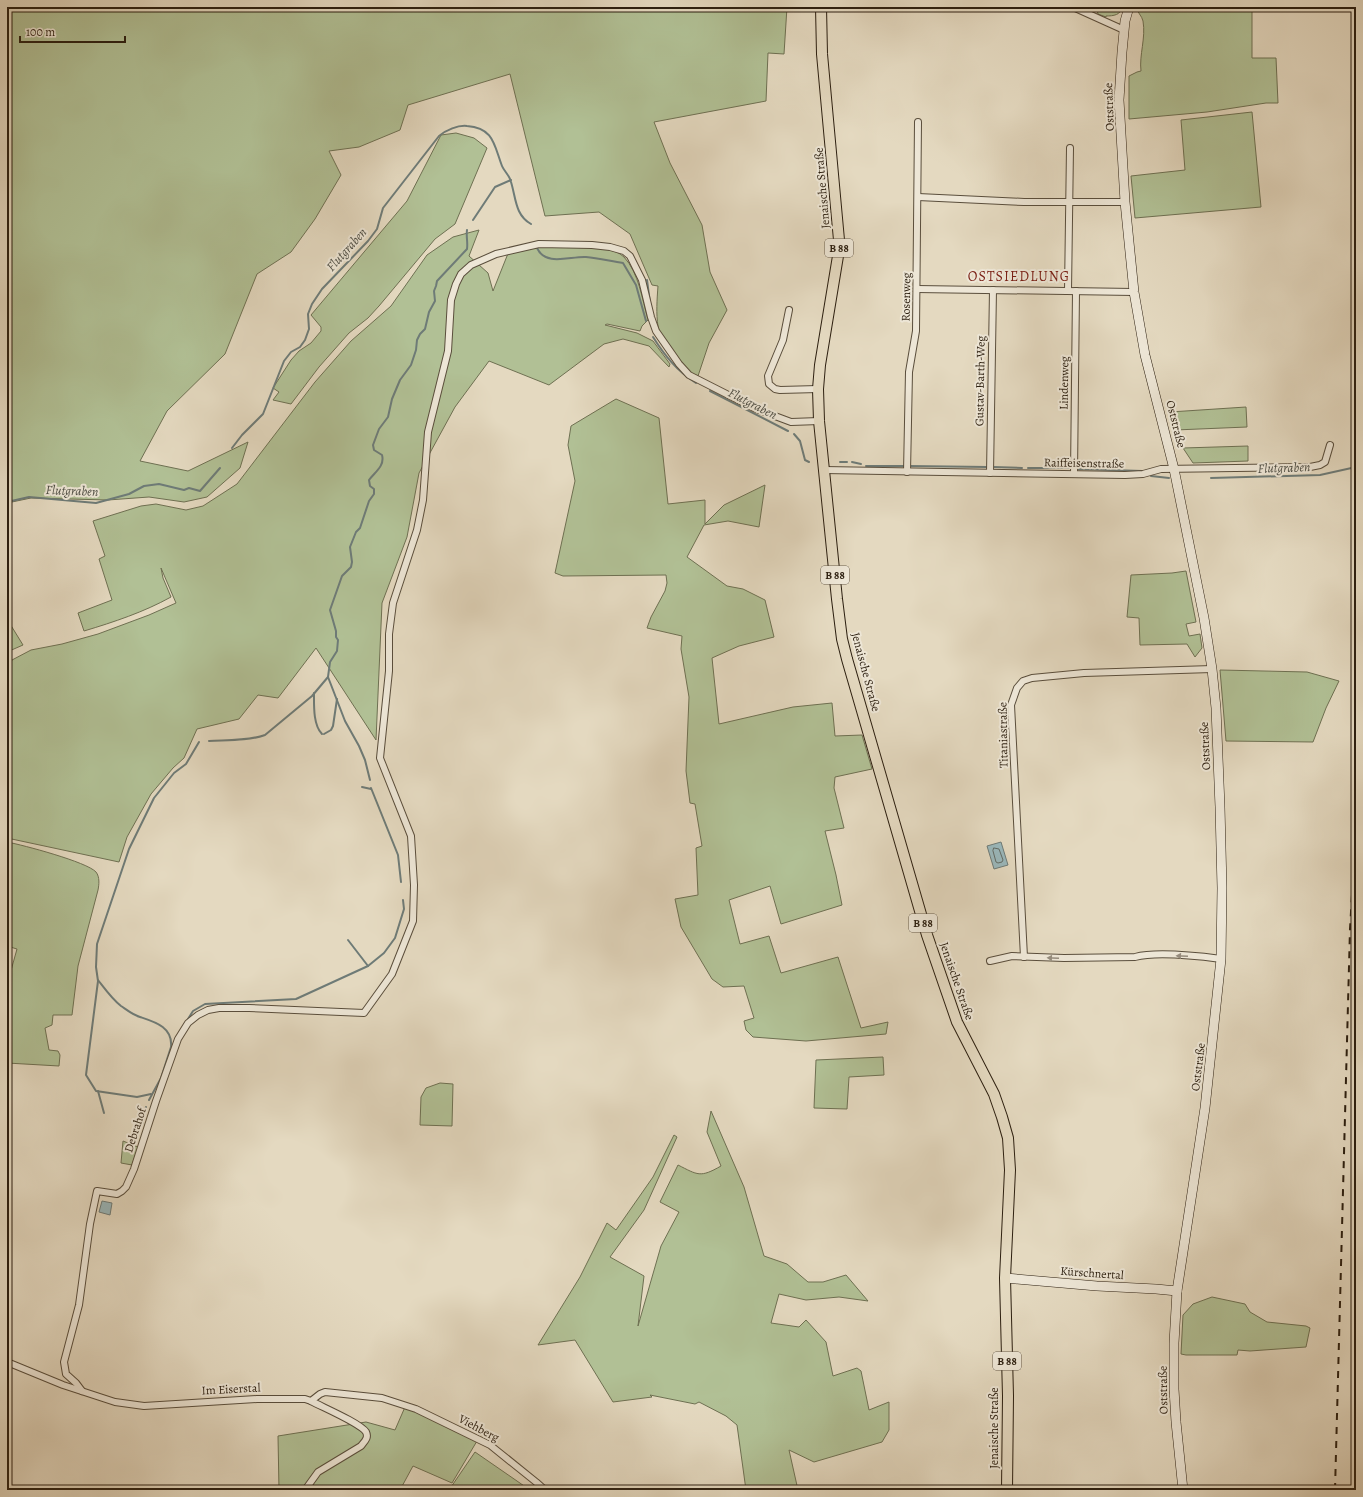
<svg xmlns="http://www.w3.org/2000/svg" width="1363" height="1497" font-family="Alegreya,serif">
<style>
.green{fill:#b1c095;stroke:#6e7052}
.water{fill:#9ab8bc;stroke:#6e7b77}
.lines{fill:none;stroke-linecap:round;stroke-linejoin:round}
.shore{stroke:#636c66;stroke-width:1}
.stream{stroke:#6e7b77;stroke-width:2}
.street-casing{stroke:#5a4e3c;stroke-width:8}
.secondary-casing{stroke:#2c1f10;stroke-width:10}
.primary-casing{stroke:#2c1f10;stroke-width:12}
.street{stroke:#ede6d6;stroke-width:6}
.secondary{stroke:#ede6d6;stroke-width:9}
.primary{stroke:#e4d9c0;stroke-width:10}
.rail{stroke:#2c1f10;stroke-width:2;stroke-dasharray:7 7;stroke-linecap:butt}
.oneway{fill:#968c7d}
.labels{text-anchor:middle;stroke-width:4;stroke-linejoin:round;paint-order:stroke}
.shield{fill:#ede6d6;stroke:#665b4b;stroke-width:1}
.shield-label{font-size:11px;font-weight:bold;fill:#2c1f10}
.street-label{font-size:12px;fill:#2c1f10;stroke:#ede6d6}
.water-label{font-size:13px;font-style:italic;fill:#4d4d44;stroke:#ede6d6}
.quarter-label{font-size:14px;letter-spacing:1px;fill:#7a1f14;stroke:#ede6d6}
</style>
<rect width="100%" height="100%" fill="#e4d9c0"/>
<filter id="stains"><feTurbulence type="fractalNoise" baseFrequency=".005" numOctaves="4"/><feColorMatrix values="0 0 0 0 .2 0 0 0 0 .09 0 0 0 0 .02 0 0 0 .5 -.17"/></filter>
<radialGradient id="worn" r=".72"><stop offset=".6" stop-color="#630" stop-opacity="0"/><stop offset="1" stop-color="#630" stop-opacity=".3"/></radialGradient>
<g class="green">
<path d="M7,7H787L784,54L768,53L766,101L654,122L670,163L702,225L710,272L727,310L709,343L698,376C696,375 692,374 690,372C683,366 659,335 658,326C656,314 657,299 658,286L652,285L630,234L599,212L545,216L510,74L408,105L400,130L359,147L329,151L341,175L315,219L291,252L257,274L225,354L167,411L140,461L188,471L248,442L240,468L207,497L184,502L149,497L108,500L31,498L7,503Z"/>
<path d="M1096,7H1121C1122,15 1113,16 1106,16V17L1098,14Z"/>
<path d="M1136,7H1252V58H1276L1278,103H1266L1207,112L1129,119V76L1137,72L1141,71C1139,55 1146,38 1143,21C1142,16 1137,12 1136,7Z"/>
<path d="M1252,112L1261,207L1135,218L1131,176L1185,170L1181,120Z"/>
<path d="M456,133L474,138L487,148L455,224L435,239L379,306L368,318L349,333L319,367L291,404L273,400L279,392L273,388L291,360L299,351L311,343L321,331V327L311,315L407,201L441,135Z"/>
<path d="M479,230L469,256L488,273L493,291L509,251C533,247 606,239 624,257C639,273 642,299 648,320L642,326L640,331L607,324L605,325L637,333L653,341L670,364L669,367L649,346L623,339L604,344L549,385L489,361L455,407L419,473L407,537L382,603L376,740L316,648L278,698L258,695L239,719L197,729L184,758L173,768L151,794L127,837L119,862L7,838V671L12,660L31,650L62,644L98,634L149,615L176,603L161,568L163,578L171,597C144,612 114,622 84,631L78,613L112,600L99,559L105,556L93,521L141,506L156,504L186,510L203,506L237,484L315,382L351,341L391,306L427,255L453,237Z"/>
<path d="M616,399L659,418L668,504L705,500V524L724,505L765,485L759,527L728,521L704,525L687,557L727,586L743,589L765,600L774,637L739,646L712,658L719,724L793,707L832,703L835,736L862,735L872,769L835,777L834,788L844,828L825,831L836,875L842,905L781,924L770,886L729,900L740,944L769,936L781,973L838,957L861,1028L888,1022L886,1034L806,1041L753,1037L746,1030L744,1021L754,1018L744,986L723,987L712,979L681,927L675,899L698,895L696,848L702,846L695,804L690,803L686,771L689,697L681,649L682,636L647,628L651,617L665,591L667,583L666,575L563,576L555,573L575,481L568,445L571,426Z"/>
<path d="M1246,407L1247,427L1175,430L1170,412Z"/>
<path d="M1248,446V461L1193,463L1183,448Z"/>
<path d="M1186,571L1196,622L1186,624L1189,636L1200,634L1202,648L1195,657L1187,644L1140,645L1139,618L1127,617L1131,575L1172,573Z"/>
<path d="M7,619L23,645L7,652Z"/>
<path d="M1220,670L1307,672L1339,681L1326,708L1313,742L1226,741Z"/>
<path d="M7,842C23,845 87,862 96,872C100,877 99,885 98,890L78,966L72,1015H53L52,1025L45,1028L49,1050L58,1051L60,1055L59,1066L7,1063V974H10L17,949L7,946Z"/>
<path d="M883,1057L884,1075L849,1077L847,1109L814,1108L816,1060Z"/>
<path d="M440,1083L453,1084L452,1126L420,1125L421,1097L426,1088Z"/>
<path d="M711,1111L744,1187L764,1256L787,1264L808,1282H823L846,1275L868,1301L839,1297L806,1300L779,1294L771,1323L799,1327L806,1320L826,1342L833,1376L857,1368L861,1371L869,1410L889,1402V1430L882,1442L814,1462L789,1450L798,1490H746L737,1425L726,1416L699,1402L695,1404L650,1395L652,1397L613,1402L575,1340L538,1345L580,1277L607,1223L616,1230L653,1177L674,1135L677,1137L644,1210L610,1257L644,1276L638,1326L661,1246L679,1212L660,1202L678,1165C698,1175 700,1178 721,1166L707,1132Z"/>
<path d="M123,1141L138,1147L132,1165L121,1163Z"/>
<path d="M1212,1297L1245,1304L1250,1312L1267,1322L1306,1326L1310,1328L1306,1347L1250,1351L1238,1350L1237,1355H1186L1181,1354L1183,1315L1193,1304Z"/>
<path d="M405,1407L477,1441L452,1483L413,1466L400,1490H279L278,1436L366,1422L395,1430Z"/>
<path d="M475,1452L530,1490H449Z"/>
</g>
<g class="water">
<path d="M1001,842L1008,865L994,869L987,846Z"/>
<path d="M102,1201L112,1203L110,1215L99,1212Z"/>
</g>
<g class="lines">
<path class="shore" d="M994,848L999,849L1003,860L1002,862L998,863L996,862L993,851Z"/>
<g class="stream">
<path d="M473,220L495,187L511,180"/>
<path d="M537,248C546,267 570,256 586,257C598,258 610,261 623,263L636,285L646,321"/>
<path d="M647,280L650,303"/>
<path d="M653,337C665,356 677,371 696,383"/>
<path d="M710,391L788,431"/>
<path d="M794,434L800,441L805,460L809,462"/>
<path d="M232,448L242,435L263,414L284,361L291,352L300,347L305,340L309,329L308,314L312,304L322,289L368,241L377,229L383,208L439,136C446,130 458,125 467,126C494,128 494,145 502,166C504,171 510,176 511,182C516,198 515,215 531,224"/>
<path d="M840,462H847"/>
<path d="M852,462L861,464"/>
<path d="M866,466H904"/>
<path d="M909,466L987,467"/>
<path d="M993,467L1022,468"/>
<path d="M1028,468H1069"/>
<path d="M1078,469L1142,471"/>
<path d="M1151,476L1169,478"/>
<path d="M1211,478L1320,475L1356,467"/>
<path d="M7,502L29,497L96,503L129,494L144,486L159,484L184,490L189,488L200,491L220,468"/>
<path d="M314,693C314,705 313,725 322,734"/>
<path d="M324,734L331,730L333,726L337,699"/>
<path d="M209,741C227,740 248,741 265,735L312,696L328,677"/>
<path d="M370,780L365,760L359,746L345,721L328,677L330,662L337,651L338,640L336,637V631L330,610L342,576L351,567L352,562L350,547L356,532L360,528L369,501L374,494V489L370,486L369,480C375,472 385,466 382,455L374,450L373,445L379,429L388,417L392,399L400,380L411,365L416,350L417,340L420,334L425,329L429,312L435,301L434,291L436,286L437,281L467,249C468,242 466,237 467,230"/>
<path d="M362,787L371,789"/>
<path d="M371,788L398,855L401,882"/>
<path d="M348,940L368,966"/>
<path d="M98,980C105,989 112,999 121,1006C127,1010 133,1015 140,1017C155,1022 173,1027 171,1047L161,1078L149,1100"/>
<path d="M188,1019L193,1011L205,1004L296,999L368,966L384,953L395,938L404,909L403,900"/>
<path d="M98,1091L104,1113"/>
<path d="M151,1094L137,1097L96,1091L86,1075L98,981L96,967L97,944L129,849L154,798L174,773L186,764L199,742"/>
<path d="M142,1125L146,1107"/>
</g>
<g class="street-casing">
<g id="street">
<path d="M1073,7L1124,30"/>
<path d="M918,197L1024,202H1125"/>
<path d="M917,289L1134,292"/>
<path d="M1068,291L1070,148"/>
<path d="M789,310L783,340L768,376L769,384L775,389L780,390L818,389"/>
<path d="M824,470L1125,475L1143,474L1161,469L1310,467L1320,465L1325,462L1330,445"/>
<path d="M907,472L909,372L916,331L918,122"/>
<path d="M990,473L993,290"/>
<path d="M1074,474L1076,291"/>
<path d="M1024,957L1011,705L1017,688L1023,681L1032,678L1084,673L1212,669"/>
<path d="M990,961L1012,956L1064,958L1135,957C1158,951 1198,956 1221,959"/>
<path d="M7,1362L63,1385L115,1402L144,1406L257,1399H305L311,1401C322,1407 360,1423 366,1432C369,1438 364,1442 361,1446L318,1472L305,1490"/>
<path d="M82,1391L76,1383L66,1374L64,1362L79,1305L90,1224L97,1191L117,1194L122,1191L126,1187L134,1169L156,1101L178,1039L188,1023L198,1015L208,1010L219,1008H249L364,1013L392,974L413,921L414,885L411,836L380,758L389,671V634L393,603L417,530L423,500L428,432L448,351L451,300L456,284L461,274L471,265L496,254L539,244L592,245L610,247L624,251L630,256L642,280L651,317L656,331L679,364L689,375L754,408L775,416L791,422L819,421"/>
<path d="M311,1401L320,1394L325,1392L382,1398L416,1409L490,1445L536,1482L545,1490"/>
</g>
</g>
<g class="secondary-casing">
<g id="secondary">
<path d="M1129,7L1125,21L1122,52L1119,100L1125,202L1134,292L1145,355L1174,469L1204,618L1212,669L1216,708L1220,807L1222,888L1221,959L1205,1108L1177,1291L1174,1343V1389L1176,1422L1183,1490"/>
<path d="M1005,1278L1097,1286L1156,1289L1177,1291"/>
</g>
</g>
<g class="primary-casing">
<path id="primary" d="M821,7L822,54L839,240L838,256L820,365L818,389L819,421L837,599L842,639L847,659L927,935L957,1022L994,1094L1002,1117L1008,1138L1010,1170L1005,1278L1008,1396L1007,1490"/>
</g>
<use href="#street" class="street"/>
<use href="#secondary" class="secondary"/>
<use href="#primary" class="primary"/>
<path class="rail" d="M1335,1490L1350,929L1356,826"/>
</g>
<defs><path id="oneway-solid" d="M-6-.8H1V-3.2L6.5 0L1 3.2V.8H-6Z"/></defs>
<g class="oneway">
<use href="#oneway-solid" transform="translate(1182 956) rotate(-177)"/>
<use href="#oneway-solid" transform="translate(1053 958) rotate(-178)"/>
</g>
<g class="labels">
<g class="shield">
<rect x="825" y="239" width="28" height="18" rx="3"/>
<rect x="821" y="566" width="28" height="18" rx="3"/>
<rect x="909" y="914" width="28" height="18" rx="3"/>
<rect x="993" y="1352" width="28" height="18" rx="3"/>
</g>
<g class="shield-label">
<text x="839" y="252">B 88</text>
<text x="835" y="579">B 88</text>
<text x="923" y="927">B 88</text>
<text x="1007" y="1365">B 88</text>
</g>
<g class="street-label">
<text transform="translate(1109 107) rotate(-92)" y="4">Oststraße</text>
<text transform="translate(822 188) rotate(-95)" y="4">Jenaische Straße</text>
<text transform="translate(906 297) rotate(-89)" y="4">Rosenweg</text>
<text transform="translate(980 381) rotate(-89)" y="4">Gustav-Barth-Weg</text>
<text transform="translate(1064 383) rotate(-89)" y="4">Lindenweg</text>
<text transform="translate(1176 424) rotate(76)" y="4">Oststraße</text>
<text transform="translate(1084 463) rotate(1)" y="4">Raiffeisenstraße</text>
<text transform="translate(866 672) rotate(75)" y="4">Jenaische Straße</text>
<text transform="translate(1003 735) rotate(-91)" y="4">Titaniastraße</text>
<text transform="translate(1205 746) rotate(-93)" y="4">Oststraße</text>
<text transform="translate(957 981) rotate(71)" y="4">Jenaische Straße</text>
<text transform="translate(1198 1067) rotate(-83)" y="4">Oststraße</text>
<text transform="translate(135 1130) rotate(-72)" y="4">Debrahof</text>
<text transform="translate(1092 1273) rotate(4)" y="4">Kürschnertal</text>
<text transform="translate(231 1389) rotate(-3)" y="4">Im Eiserstal</text>
<text transform="translate(1163 1390) rotate(-91)" y="4">Oststraße</text>
<text transform="translate(479 1428) rotate(28)" y="4">Viehberg</text>
<text transform="translate(994 1428) rotate(-90)" y="4">Jenaische Straße</text>
</g>
<g class="water-label">
<text transform="translate(346 249) rotate(-48)" y="5">Flutgraben</text>
<text transform="translate(753 403) rotate(27)" y="5">Flutgraben</text>
<text transform="translate(1284 467) rotate(-2)" y="5">Flutgraben</text>
<text transform="translate(72 490) rotate(2)" y="5">Flutgraben</text>
</g>
<g class="quarter-label">
<text x="1019" y="281">OSTSIEDLUNG</text>
</g>
</g>
<rect width="1363" height="1497" fill="none" stroke="#e4d9c0" stroke-width="24"/>
<rect x="8" y="8" width="1347" height="1481" fill="none" stroke="#2c1f10" stroke-width="2"/>
<rect x="12" y="12" width="1339" height="1473" fill="none" stroke="#2c1f10"/>
<path d="M20 36v6h105v-6" fill="none" stroke="#2c1f10" stroke-width="2"/>
<text x="26" y="36" font-size="12" fill="#2c1f10" stroke="#ede6d6" stroke-width="3" paint-order="stroke">100 m</text>
<rect width="100%" height="100%" filter="url(#stains)"/>
<rect width="100%" height="100%" fill="url(#worn)"/>
</svg>
